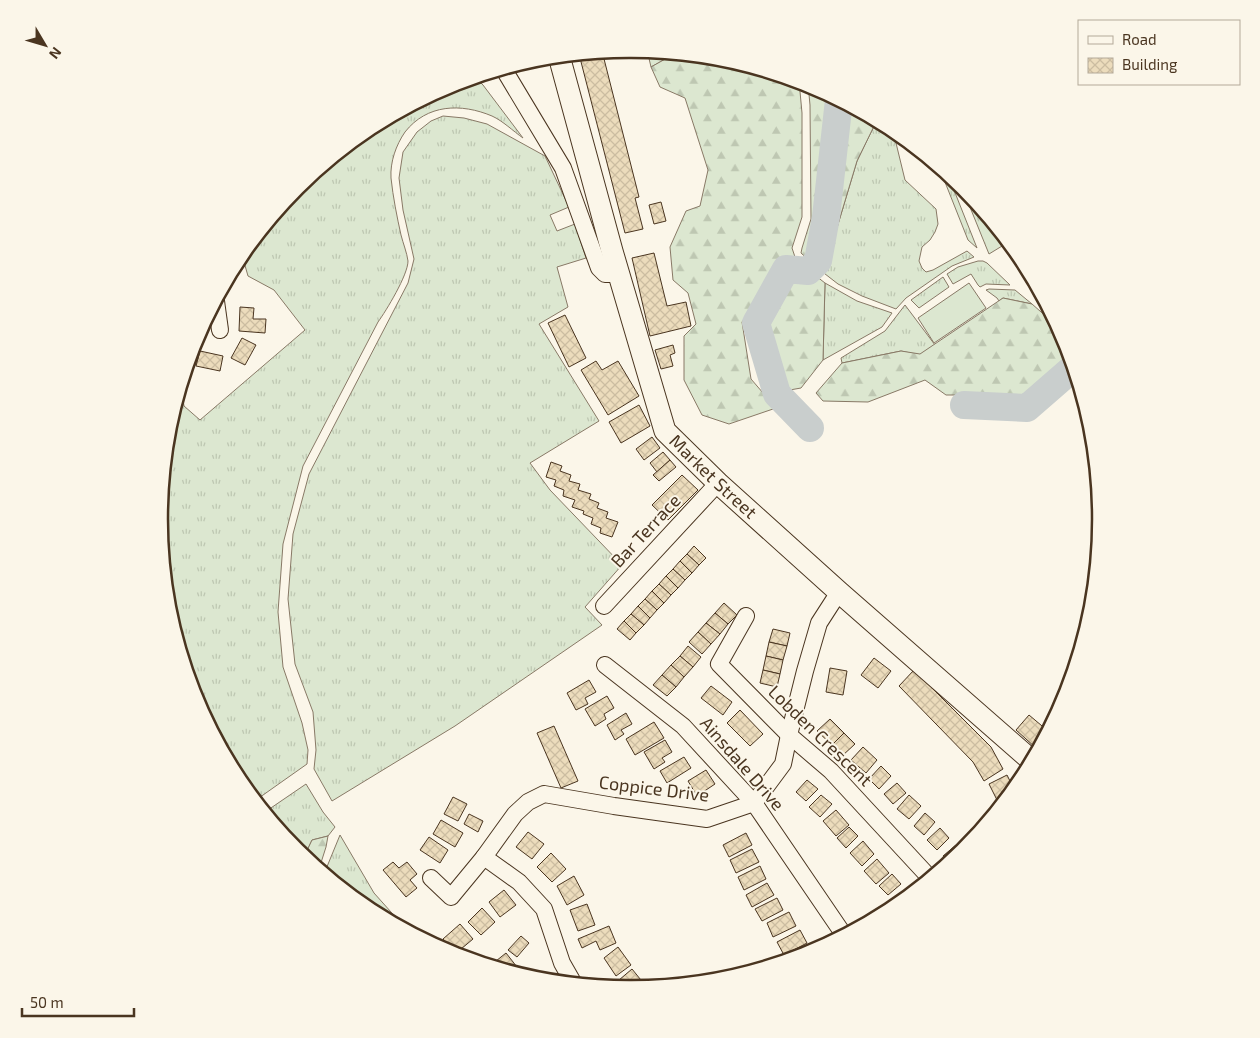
<svg xmlns="http://www.w3.org/2000/svg" width="1260" height="1038" font-family="'Exo 2',sans-serif">
<style>
.grass{fill:url(#grass-tufts);stroke:#887966}
.forest{fill:url(#forest-firs);stroke:#887966}
.garden{fill:#dce7d0;stroke:#887966}
.lines{fill:none;stroke-linecap:round;stroke-linejoin:round}
.river{stroke:#c9cecd;stroke-width:28}
.building{fill:url(#building-cross-hatch);stroke:#4a3520}
.minor-casing{stroke:#4a3520;stroke-width:18}
.major-casing{stroke:#4a3520;stroke-width:23}
.minor{stroke:#fbf6e9;stroke-width:16}
.major{stroke:#fbf6e9;stroke-width:21}
.labels{text-anchor:middle;stroke-width:4;stroke-linejoin:round;paint-order:stroke}
.street-label{font-size:18px;fill:#4a3520;stroke:#fbf6e9}
.rim{fill:none;stroke:#4a3520;stroke-width:2.5}
</style>
<defs>
<pattern id="grass-tufts" width="24" height="20" patternUnits="userSpaceOnUse" patternTransform="scale(1.25)"><rect width="24" height="20" fill="#dce7d0"/><path d="M3 7l-1-3M5 7V3M7 7l1-3M15 17l-1-3M17 17v-4M19 17l1-3" fill="none" stroke="#bec7b2"/></pattern>
<pattern id="forest-firs" width="22" height="20" patternUnits="userSpaceOnUse" patternTransform="scale(1.25)"><rect width="22" height="20" fill="#dce7d0"/><path d="M5 1l3.5 6h-7zM16 11l3.5 6h-7z" fill="#bec7b2"/></pattern>
<pattern id="building-cross-hatch" width="8" height="8" patternUnits="userSpaceOnUse" patternTransform="scale(1.25)"><rect width="8" height="8" fill="#ecdcbc"/><path d="M0 0l8 8M0 8l8-8" fill="none" stroke="#ccbda1"/></pattern>
</defs>
<rect width="100%" height="100%" fill="#fbf6e9"/>
<g class="grass">
<path d="M647,50L676,53L651,67Z"/>
<path d="M475,77L483,85L523,138C513,131 503,121 492,116C461,103 427,104 405,132C396,145 390,162 391,178C393,197 397,217 401,235C403,243 407,253 408,261C408,275 386,311 378,322L303,466L283,544L278,612L283,667L302,723L308,750L307,764L256,800L239,780L195,699L169,610L160,519L169,427L181,388L184,406L200,420L305,330L274,290L248,276L242,255L295,190L325,171L327,162L369,128L450,84Z"/>
<path d="M443,116L464,118L487,124L545,156L569,207L550,215L557,231L575,224L586,258L557,267L568,307L539,324L599,421L530,463L550,490L622,565L585,607L602,625L455,726L332,801L314,769L316,750L313,712L295,664L288,599L293,534L309,474L408,283L414,259L403,210L399,178L403,152L417,132L431,121Z"/>
<path d="M877,120L891,128L897,133L896,143L905,180L936,209L938,224L935,232L930,240L922,247L919,261L922,268L926,272L933,270L967,251L974,257L952,266L906,298L896,309L862,296L838,284L820,270L827,261L857,161Z"/>
<path d="M939,167L948,175L977,248L968,240Z"/>
<path d="M961,185L1004,237L1007,243L989,254Z"/>
<path d="M978,261H983L987,263L1010,285L986,284L980,287L978,285L971,274L953,284L947,274L958,267Z"/>
<path d="M943,277L949,287L919,308L911,300Z"/>
<path d="M825,283L857,301L892,313L882,327L823,360Z"/>
<path d="M989,289L1015,290L1032,304L1003,298L999,301L997,298L986,290Z"/>
<path d="M905,305L935,345L920,355L901,351L842,363L841,358L885,331Z"/>
<path d="M306,784L323,812L335,827L328,836L312,840L304,857L297,851L265,812Z"/>
<path d="M340,835L374,893L408,931L369,910L324,874Z"/>
</g>
<g class="forest">
<path d="M676,53L722,58L799,81L802,113V217L792,248L796,260L783,266L742,322L751,379L776,408L729,424L702,415L684,380V336L696,324L688,293L673,280L670,247L686,211L700,206L708,170L685,98L660,87L651,67Z"/>
<path d="M808,84L834,98L821,228L815,260L812,263L801,253L802,248L811,219L810,105Z"/>
<path d="M844,103L877,120L857,161L827,261Z"/>
<path d="M788,274L816,276L825,283L823,360L801,388L784,391L768,327Z"/>
<path d="M1003,298L1032,304L1057,326L1065,339L1071,361L1031,395H946L925,380L868,402L823,401L816,393L842,363L901,351L920,354Z"/>
<path d="M328,836L326,847L319,869L304,857L312,840Z"/>
</g>
<path class="garden" d="M969,283L986,308L934,343L918,318Z"/>
<g class="lines">
<g class="river">
<path d="M964,405L1027,408L1073,368"/>
<path d="M810,428L777,394L756,323L786,269L808,271L818,261L826,217L839,100"/>
</g>
</g>
<g class="building">
<path d="M602,51L639,197L635,198L643,229L625,233L579,54Z"/>
<path d="M661,202L666,221L654,224L649,205Z"/>
<path d="M654,253L667,306L686,302L691,326L650,336L632,258Z"/>
<path d="M240,307L254,308L253,319H266L265,333L239,331Z"/>
<path d="M565,315L586,358L569,367L548,323Z"/>
<path d="M198,335L199,345H194L196,339Z"/>
<path d="M242,338L256,345L245,365L231,358Z"/>
<path d="M673,345L675,353L670,355L673,366L661,369L655,350Z"/>
<path d="M200,351L223,356L220,371L196,366Z"/>
<path d="M596,361L602,370L618,361L639,396L608,415L581,370Z"/>
<path d="M639,405L650,426L621,443L609,422Z"/>
<path d="M652,437L660,448L644,460L636,449Z"/>
<path d="M663,452L670,460L657,472L650,463Z"/>
<path d="M670,460L676,467L659,481L653,475Z"/>
<path d="M551,462L562,466L560,471L571,475L569,481L580,484L578,490L591,494L589,499L599,503L597,508L608,512L606,518L618,522L612,537L600,533L601,528L591,524L593,518L583,514L584,511L572,507L575,500L563,496L564,490L554,486L556,480L546,477Z"/>
<path d="M682,475L698,490L668,520L652,505Z"/>
<path d="M694,546L706,558L699,565L687,554Z"/>
<path d="M687,554L699,565L692,573L680,561Z"/>
<path d="M680,561L692,573L685,580L673,569Z"/>
<path d="M673,569L685,580L678,588L666,576Z"/>
<path d="M666,576L678,588L671,595L659,584Z"/>
<path d="M659,584L671,595L664,603L652,591Z"/>
<path d="M652,591L664,603L657,610L645,599Z"/>
<path d="M645,599L657,610L650,618L638,606Z"/>
<path d="M724,603L737,615L728,624L715,613Z"/>
<path d="M638,606L650,618L644,625L631,614Z"/>
<path d="M715,613L728,624L720,634L706,623Z"/>
<path d="M631,614L644,625L636,633L624,621Z"/>
<path d="M624,621L636,633L630,640L617,629Z"/>
<path d="M706,623L720,634L711,644L698,632Z"/>
<path d="M773,629L790,633L787,646L769,642Z"/>
<path d="M698,632L711,644L702,654L689,642Z"/>
<path d="M769,642L787,646L783,660L766,656Z"/>
<path d="M688,646L701,657L693,667L680,656Z"/>
<path d="M680,656L693,667L684,677L671,665Z"/>
<path d="M766,656L783,660L780,674L763,670Z"/>
<path d="M874,658L891,671L878,688L861,675Z"/>
<path d="M671,665L684,677L676,687L662,675Z"/>
<path d="M830,668L847,671L843,695L826,692Z"/>
<path d="M763,670L780,674L777,687L760,683Z"/>
<path d="M914,670L991,747L1003,769L984,781L973,762L899,686Z"/>
<path d="M662,675L676,687L667,696L653,685Z"/>
<path d="M589,680L596,692L585,698L588,704L576,710L567,693Z"/>
<path d="M711,686L732,702L723,715L701,698Z"/>
<path d="M607,696L614,708L604,714L606,719L595,726L585,709Z"/>
<path d="M740,710L763,734L750,746L727,723Z"/>
<path d="M626,713L632,724L621,730L624,734L615,740L607,725Z"/>
<path d="M1029,715L1048,731L1042,741L1036,748L1016,730Z"/>
<path d="M830,719L844,733L832,745L817,731Z"/>
<path d="M654,722L664,738L635,755L626,739Z"/>
<path d="M554,726L578,781L561,788L537,733Z"/>
<path d="M844,733L855,744L842,756L832,745Z"/>
<path d="M665,740L672,752L662,758L665,762L654,769L644,752Z"/>
<path d="M863,747L877,760L866,773L851,760Z"/>
<path d="M684,757L691,768L667,783L660,771Z"/>
<path d="M881,766L891,776L879,789L869,779Z"/>
<path d="M706,770L715,784L697,796L688,781Z"/>
<path d="M1007,775L1014,789L1000,806L989,784Z"/>
<path d="M807,780L818,789L806,801L796,792Z"/>
<path d="M897,783L906,793L893,804L884,794Z"/>
<path d="M821,795L832,804L820,817L809,807Z"/>
<path d="M909,795L921,806L909,819L897,809Z"/>
<path d="M453,797L467,804L458,821L444,814Z"/>
<path d="M836,810L849,825L836,836L823,821Z"/>
<path d="M925,813L935,822L924,835L914,826Z"/>
<path d="M469,814L483,821L478,832L464,824Z"/>
<path d="M441,820L463,833L455,847L433,834Z"/>
<path d="M849,827L858,836L846,848L837,838Z"/>
<path d="M940,828L949,838L937,850L927,840Z"/>
<path d="M528,832L544,844L532,859L516,847Z"/>
<path d="M746,833L752,845L729,857L723,845Z"/>
<path d="M429,837L448,850L440,863L420,850Z"/>
<path d="M863,841L874,854L862,866L850,853Z"/>
<path d="M956,845L962,852L949,863L943,856Z"/>
<path d="M752,849L759,862L736,873L730,860Z"/>
<path d="M551,853L566,869L552,882L537,867Z"/>
<path d="M877,859L889,873L876,884L864,871Z"/>
<path d="M393,862L399,868L407,862L417,874L410,880L417,888L406,897L383,870Z"/>
<path d="M760,866L766,879L744,890L738,877Z"/>
<path d="M892,874L901,884L888,895L879,886Z"/>
<path d="M574,876L584,895L567,905L557,886Z"/>
<path d="M767,883L774,895L752,907L746,895Z"/>
<path d="M504,890L516,905L500,917L489,902Z"/>
<path d="M907,890L910,894L897,905L894,902Z"/>
<path d="M777,898L783,910L762,921L755,909Z"/>
<path d="M587,904L595,925L578,931L570,910Z"/>
<path d="M482,908L495,922L481,935L468,922Z"/>
<path d="M789,912L796,926L773,937L767,923Z"/>
<path d="M460,924L473,939L455,954L443,939Z"/>
<path d="M609,926L616,943L600,950L596,941L582,948L578,939Z"/>
<path d="M800,930L807,943L784,955L777,942Z"/>
<path d="M521,936L529,943L517,957L508,950Z"/>
<path d="M618,947L631,965L616,976L604,958Z"/>
<path d="M811,948L813,952L788,960Z"/>
<path d="M506,953L517,967L511,972L491,965Z"/>
<path d="M632,969L645,985L642,988L623,989L625,987L619,980Z"/>
</g>
<g class="lines">
<g class="minor-casing">
<g id="minor">
<path d="M503,68L563,168L599,268L605,274H620"/>
<path d="M216,301L220,330"/>
<path d="M604,606L718,483"/>
<path d="M746,616L719,664L789,735L831,771L930,878"/>
<path d="M605,665L683,726L754,803L844,935"/>
<path d="M484,857L519,882L544,909L562,963L574,984"/>
<path d="M431,878L451,897L484,857L515,814L528,802L544,794L614,806L707,819L754,803L783,764L789,735L805,671L819,623L839,592"/>
</g>
</g>
<g class="major-casing">
<g id="major">
<path id="s1" d="M559,56L612,251L665,431L718,483L839,592L1032,761"/>
</g>
</g>
<use href="#minor" class="minor"/>
<use href="#major" class="major"/>
</g>
<g class="labels">
<g class="street-label">
<text dy="6" stroke="none"><textPath href="#s1" startOffset="456">Market Street</textPath></text>
<text transform="translate(646 531) rotate(-47)" y="6">Bar Terrace</text>
<text transform="translate(820 736) rotate(44)" y="6">Lobden Crescent</text>
<text transform="translate(742 764) rotate(49)" y="6">Ainsdale Drive</text>
<text transform="translate(654 789) rotate(7)" y="6">Coppice Drive</text>
</g>
</g>
<path d="M0 0H1260V1038H0ZM629 58H631A461 461 0 0 1 1092 519V519A461 461 0 0 1 631 980H629A461 461 0 0 1 168 519V519A461 461 0 0 1 629 58Z" fill="#fbf6e9" fill-rule="evenodd"/>
<path class="rim" d="M629 58H631A461 461 0 0 1 1092 519V519A461 461 0 0 1 631 980H629A461 461 0 0 1 168 519V519A461 461 0 0 1 629 58Z"/>
<rect x="1078" y="20" width="162" height="65" fill="#fbf6e9" stroke="#b4a999"/>
<rect x="1088" y="36" width="25" height="8" fill="#fbf6e9" stroke="#b4a999"/>
<text x="1122" y="45" font-size="15" fill="#4a3520">Road</text>
<rect x="1088" y="58" width="25" height="15" fill="url(#building-cross-hatch)" stroke="#b4a999"/>
<text x="1122" y="70" font-size="15" fill="#4a3520">Building</text>
<g transform="translate(45 45) rotate(128)" stroke="#fbf6e9" stroke-width="4" paint-order="stroke">
<path d="M0-4L9 19L0 12L-9 19Z" fill="#4a3520"/>
<text y="-8" font-size="14" font-weight="bold" text-anchor="middle" fill="#4a3520">N</text>
</g>
<path d="M22 1008v8h112v-8" fill="none" stroke="#4a3520" stroke-width="2.5"/>
<text x="30" y="1008" font-size="15" fill="#4a3520" stroke="#fbf6e9" stroke-width="4" paint-order="stroke">50 m</text>
</svg>
